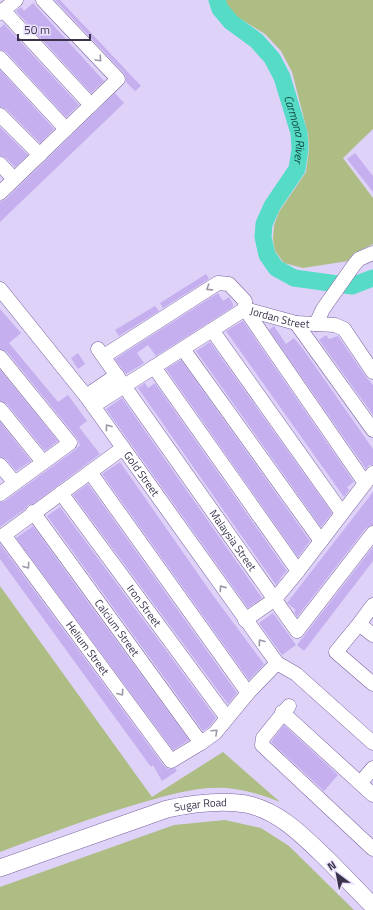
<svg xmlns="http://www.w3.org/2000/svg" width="373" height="910" font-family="'Titillium Web',sans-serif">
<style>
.green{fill:#adbd83}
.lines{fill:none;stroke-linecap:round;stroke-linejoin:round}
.river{stroke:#56dcc6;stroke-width:17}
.building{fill:#c5afee}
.minor-casing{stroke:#79639d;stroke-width:15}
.major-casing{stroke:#79639d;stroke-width:18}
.minor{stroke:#fff;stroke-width:14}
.major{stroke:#fff;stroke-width:17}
.oneway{stroke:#9d98a6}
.labels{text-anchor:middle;stroke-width:3;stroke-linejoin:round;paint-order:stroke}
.street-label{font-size:11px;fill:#3b324c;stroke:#eae2fc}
.water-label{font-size:12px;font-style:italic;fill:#114b43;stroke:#eae2fc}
</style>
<rect width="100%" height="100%" fill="#dfd2f9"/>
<g class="green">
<path d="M224,0H373V129L343,158L373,198V244L354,253L348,261L303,268L284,263L275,251L273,239L274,225L279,212L306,172L309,149L308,134L292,72L281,51L265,34L236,16L227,6Z"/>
<path d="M0,586L152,797L223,752L280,802C263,795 246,790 227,788C199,786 171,794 144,802C95,816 48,834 0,852Z"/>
<path d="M225,820L261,828L289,846L354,910H0V887L174,825Z"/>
</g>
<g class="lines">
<path class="river" id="s1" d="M217,0L220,9L231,22L257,41L272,58L282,77L299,133L300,149L297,169L272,206L264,224L263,237L267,255L276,268L294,278L352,286L373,278"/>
</g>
<g class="building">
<path d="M55,0H60L141,86L135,91L126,82V77L124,73Z"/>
<path d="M33,3L104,81L91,93L16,11L21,7L24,11Z"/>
<path d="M4,24L79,105L66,117L6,52L0,50V28Z"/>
<path d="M0,70L54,129L40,143L6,109L0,107Z"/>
<path d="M115,93L124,103L0,222V202L6,199Z"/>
<path d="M0,127L28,155L15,167L6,158L0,156Z"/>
<path d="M355,153L373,176V192L347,159Z"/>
<path d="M206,274L209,279L163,308L160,303Z"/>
<path d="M218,293L223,301L229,297L233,304V307L156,356L148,345L137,353L144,363L126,374L115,359Z"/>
<path d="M155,306L159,311L119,336L115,330Z"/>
<path d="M0,309L21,333L9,343L58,402L68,395L87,421L79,427L100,454L33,504L28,505L25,509L0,527V502L5,501L75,450L80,445L77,438L7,352L0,349Z"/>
<path d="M243,321L354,482L347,487L349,490L344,497L226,331Z"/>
<path d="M274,326L286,344L294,338L303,349L373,449V465H369L366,469L269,330Z"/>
<path d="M326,335L329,339L338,336L366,377L373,385V415L319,340Z"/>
<path d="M210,342L332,513L321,527L196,351Z"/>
<path d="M78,353L85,364L78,369L71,358Z"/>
<path d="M181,360L310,541L298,557L166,369Z"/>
<path d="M0,370L58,441L45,451L7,404L0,401Z"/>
<path d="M145,383L148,388L155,383L287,571L281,577V578L276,585L138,388Z"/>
<path d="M122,398L262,598L248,608L106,409Z"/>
<path d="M0,422L31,461L16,471L6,459L0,457Z"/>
<path d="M120,462L212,594L264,664L249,680L102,474Z"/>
<path d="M88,484L237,693L228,704L73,495Z"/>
<path d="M373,492V525L366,528L297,617L294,612L296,610L287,603Z"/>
<path d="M60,507L216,718L209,727L203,731L47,516Z"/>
<path d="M33,526L79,590L189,740L173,750L16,538Z"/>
<path d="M0,544L164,766L168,769L175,768L177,771L162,781L153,765L151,767L0,559Z"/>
<path d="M373,547V561L304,651L297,645Z"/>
<path d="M273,613L296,645L282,655L259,623Z"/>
<path d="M284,725L338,775L324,791L271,742Z"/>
</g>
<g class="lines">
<g class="minor-casing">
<g id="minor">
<path d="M3,10L91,105"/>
<path d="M0,13L16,0"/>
<path d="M0,58L66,129"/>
<path d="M0,115L40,155"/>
<path d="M0,164L14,179"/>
<path d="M0,193L118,79L43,0"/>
<path id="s2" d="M0,289L86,396L277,663L296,674L373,743"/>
<path d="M245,309L365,483"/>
<path id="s3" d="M245,309L296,323L335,325L344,329L373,372"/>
<path d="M296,323L373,430"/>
<path d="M316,324L323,309L354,265L359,259L373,253"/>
<path d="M212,330L342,513"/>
<path id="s4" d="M98,349L297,631L373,533"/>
<path d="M183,349L321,541"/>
<path d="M104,356L218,283L229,284L245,301V309"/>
<path d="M0,357L70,443L0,494"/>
<path d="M154,367L298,571"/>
<path d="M86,396L117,375"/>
<path d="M93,406L245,309"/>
<path d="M0,409L43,462"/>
<path id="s5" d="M123,448L4,535L171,761L201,743L215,733L248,693L277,663"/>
<path d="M0,465L15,483"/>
<path d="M90,472L248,693"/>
<path id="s6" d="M61,493L227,718"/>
<path id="s7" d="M33,512L201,743"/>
<path d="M373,605L359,624L336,652L373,684"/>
<path d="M245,620L275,599L298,571L373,473"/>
<path d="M359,624L373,635"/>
<path d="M289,706L263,738L262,745L373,849"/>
<path d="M282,712L373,795"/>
<path d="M360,783L373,768"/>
</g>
</g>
<g class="major-casing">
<g id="major">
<path id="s8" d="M0,868L167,809C191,804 221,800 246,804C280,811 304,837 328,860C343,875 358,891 373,906"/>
</g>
</g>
<use href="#minor" class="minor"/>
<use href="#major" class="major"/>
</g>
<defs><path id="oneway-chevron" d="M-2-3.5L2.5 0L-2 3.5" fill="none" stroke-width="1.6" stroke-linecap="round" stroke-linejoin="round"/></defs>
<g class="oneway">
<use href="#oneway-chevron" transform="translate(99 59) rotate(47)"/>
<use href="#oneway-chevron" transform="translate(209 288) rotate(147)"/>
<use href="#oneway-chevron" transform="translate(108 427) rotate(-126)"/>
<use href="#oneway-chevron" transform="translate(27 566) rotate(54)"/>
<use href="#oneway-chevron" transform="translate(222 588) rotate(-125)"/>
<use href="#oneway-chevron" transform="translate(261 642) rotate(-126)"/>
<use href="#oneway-chevron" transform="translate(121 693) rotate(54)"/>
<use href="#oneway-chevron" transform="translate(215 732) rotate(-43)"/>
</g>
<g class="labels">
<g class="street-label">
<text dy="4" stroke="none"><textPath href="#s3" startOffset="36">Jordan Street</textPath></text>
<text dy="4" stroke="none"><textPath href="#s2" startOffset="233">Gold Street</textPath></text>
<text dy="4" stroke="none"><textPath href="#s4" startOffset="234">Malaysia Street</textPath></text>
<text dy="4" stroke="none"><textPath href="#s6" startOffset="140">Iron Street</textPath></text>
<text dy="4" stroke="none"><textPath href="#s7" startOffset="143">Calcium Street</textPath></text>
<text dy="4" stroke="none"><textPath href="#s5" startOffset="288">Helium Street</textPath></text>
<text dy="4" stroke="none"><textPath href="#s8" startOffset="211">Sugar Road</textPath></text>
</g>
<g class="water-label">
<text dy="4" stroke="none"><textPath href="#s1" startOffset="157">Carmona River</textPath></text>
</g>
</g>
<g transform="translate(337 874) rotate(328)" stroke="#eae2fc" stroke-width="3" paint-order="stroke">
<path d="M0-3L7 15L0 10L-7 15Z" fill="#3b324c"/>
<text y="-6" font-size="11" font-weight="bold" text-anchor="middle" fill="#3b324c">N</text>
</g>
<path d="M18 34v6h72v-6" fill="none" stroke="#3b324c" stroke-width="2"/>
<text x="24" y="34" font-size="12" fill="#3b324c" stroke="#eae2fc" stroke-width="3" paint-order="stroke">50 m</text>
</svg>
